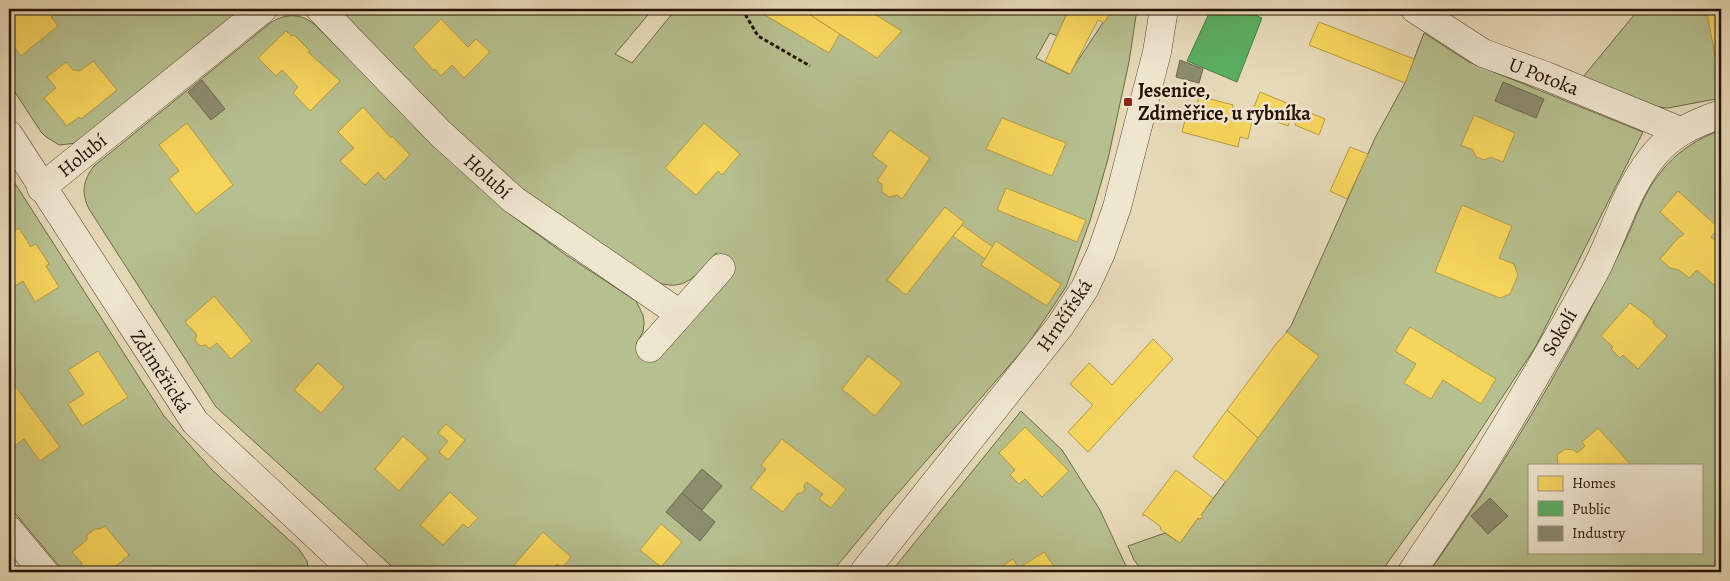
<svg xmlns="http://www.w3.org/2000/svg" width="1730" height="581" font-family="Alegreya,serif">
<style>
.green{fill:#b6bf8e;stroke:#6e6847;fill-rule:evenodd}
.homes{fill:#f6d55c;stroke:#b79a40}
.public{fill:#5aae61;stroke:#4a7f44}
.industry{fill:#8c8c6e;stroke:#6d674d}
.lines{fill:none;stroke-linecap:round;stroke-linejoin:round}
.minor-casing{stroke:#55442e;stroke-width:29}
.path{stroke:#251200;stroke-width:3;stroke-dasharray:4 2.5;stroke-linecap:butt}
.minor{stroke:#efe6d0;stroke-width:28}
.poi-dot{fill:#8f2418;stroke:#efe6d0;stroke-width:2}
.labels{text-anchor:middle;stroke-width:5;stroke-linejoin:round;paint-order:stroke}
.street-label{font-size:20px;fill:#251200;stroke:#efe6d0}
.poi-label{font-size:20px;font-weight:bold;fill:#251200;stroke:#efe6d0;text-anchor:start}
</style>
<rect width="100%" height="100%" fill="#e6d9b7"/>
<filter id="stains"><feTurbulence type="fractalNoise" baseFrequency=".004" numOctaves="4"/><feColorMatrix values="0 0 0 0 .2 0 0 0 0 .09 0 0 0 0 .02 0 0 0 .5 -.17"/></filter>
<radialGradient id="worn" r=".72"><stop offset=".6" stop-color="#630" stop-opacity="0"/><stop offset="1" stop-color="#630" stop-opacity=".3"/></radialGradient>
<g class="green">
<path d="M9,9H245L77,143L59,145L45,136L41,132L9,83Z"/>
<path d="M337,9H653L615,54L632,63L676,9H1069L1057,36L1050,33L1036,58L1069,74L1112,9H1137L1129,62L1108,159L1090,221L1066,287L1028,344L885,508L832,572H398L216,407L89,209C81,193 83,180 94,166L269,24C284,13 300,13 314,24L474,183L522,223L566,255L636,301L643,315L644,323L643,332L636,344L656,361L735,270L716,253C699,272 687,292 659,283L561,219L518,186L451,124Z"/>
<path d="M1639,9H1721V98L1668,108L1639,105L1583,77Z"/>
<path d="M1424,33L1469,62L1643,132L1536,346L1455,469L1381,572H1143L1134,560L1128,546L1165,533L1180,543L1198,518L1200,519L1202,517L1201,515L1318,356L1286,332L1291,326L1375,138L1405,83Z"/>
<path d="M1721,130V572H1429C1487,491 1539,406 1586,318C1600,291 1614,264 1627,237C1637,215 1645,191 1660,173C1676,152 1697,139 1721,130ZM1529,465H1701V552H1529Z"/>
<path d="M9,174L164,416L212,470L298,548L307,561L309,572H64L9,506Z"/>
<path d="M1021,411L1062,450L1100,510L1125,564L1131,572H891Z"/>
</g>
<g class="homes">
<path d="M9,9H47L53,16L51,17L58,26L21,56L9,40Z"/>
<path d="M759,9H801L840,34L829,53L758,11Z"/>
<path d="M801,9H866L902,31L877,58Z"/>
<path d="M1069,9H1112L1104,23L1098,20L1070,74L1045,62Z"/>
<path d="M1721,10V78H1719L1707,13Z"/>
<path d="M441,19L468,47L476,39L490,52L464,78L452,65L441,76L435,69L434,71L413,47Z"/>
<path d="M1319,22L1414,59L1405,83L1309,45Z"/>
<path d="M286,31L292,36L294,35L310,51L308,52L340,81L310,111L293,93L298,87L282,70L276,76L258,58Z"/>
<path d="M93,61L117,90L81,119L79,117L67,126L44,98L56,88L47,77L66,62L73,70L80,71Z"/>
<path d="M1260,92L1325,119L1319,135L1295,125L1298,118L1292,116L1288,126L1252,112Z"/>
<path d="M1199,96L1233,105L1231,116L1252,121L1248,139L1240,137L1238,147L1182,132L1189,104L1197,106Z"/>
<path d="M363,107L391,138L392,136L410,155L385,180L378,172L365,185L340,161L354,148L338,132Z"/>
<path d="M1474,115L1515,133L1503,162L1491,157L1484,160L1476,157L1473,150L1461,145Z"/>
<path d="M1002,118L1066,143L1052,176L986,149Z"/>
<path d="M187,123L233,185L196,214L169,179L179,171L159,145Z"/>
<path d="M704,123L740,154L722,175L718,171L696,195L665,168Z"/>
<path d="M890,130L930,158L902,199L897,195L889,197L882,192V184L877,181L887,166L872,155Z"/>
<path d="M1350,147L1368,154L1347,199L1330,191Z"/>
<path d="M1006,188L1086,220L1077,242L997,210Z"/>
<path d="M1678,191L1719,228L1711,237L1721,245V291L1697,270L1689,278L1679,270L1670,268L1660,259L1680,236L1681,237L1684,234L1660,212Z"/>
<path d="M1462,205L1512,226L1499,258L1514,264L1518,275L1510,294L1500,298L1435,272Z"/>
<path d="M945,207L964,222L906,295L887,280Z"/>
<path d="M962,225L993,247L985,259L953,236Z"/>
<path d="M19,228L31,247L36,244L49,264L46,266L59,287L35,302L23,281L15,286L9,276V234Z"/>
<path d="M996,241L1061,284L1047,306L981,265Z"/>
<path d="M214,296L252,341L231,359L217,343L209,349L206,345L200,346L195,340L197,335L185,322Z"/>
<path d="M1630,303L1654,321L1653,323L1667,336L1638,369L1623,355L1620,358L1611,349L1613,347L1601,336Z"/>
<path d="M1410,327L1496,379L1481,404L1443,380L1431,399L1404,383L1416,364L1395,351Z"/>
<path d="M1287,332L1319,356L1258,438L1227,410L1276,344Z"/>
<path d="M1153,339L1173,359L1088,452L1068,432L1093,405L1070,384L1089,363L1112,385Z"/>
<path d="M98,351L128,397L82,426L68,404L84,394L68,370Z"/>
<path d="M868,356L902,383L875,416L842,389Z"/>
<path d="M318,363L344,387L321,413L294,390Z"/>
<path d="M16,387L60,447L40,461L24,439L16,445L9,436V393Z"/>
<path d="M1227,410L1258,438L1226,482L1193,457Z"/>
<path d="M446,424L465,440L448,460L439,452L448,441L438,433Z"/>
<path d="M1025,427L1069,471L1042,497L1025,479L1019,484L1010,475L1015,470L999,453Z"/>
<path d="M1598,428L1631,465H1558L1557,455L1565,449L1574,450L1577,453L1585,446L1582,442Z"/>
<path d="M403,436L428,458L399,491L375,469Z"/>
<path d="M782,439L846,489L831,508L819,499L823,494L807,482L804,485L805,490L802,493H798L783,512L751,488L766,469L761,465Z"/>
<path d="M1176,470L1213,498L1201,515L1203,517L1200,519L1198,518L1180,543L1160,529L1161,527L1145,515L1144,516L1142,515Z"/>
<path d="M450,492L478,518L468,528L463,524L443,545L420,525Z"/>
<path d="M661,524L682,542L661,567L640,550Z"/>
<path d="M105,526L129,555L109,572H89L81,570L82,563L72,552L87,540V535L95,529H100Z"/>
<path d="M543,532L571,557L562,568L557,564L549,572H522L514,565Z"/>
<path d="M1044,552L1058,572H994L1013,559L1019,568Z"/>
<path d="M1700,566L1705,572H1693Z"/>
</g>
<path class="public" d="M1211,9H1241L1262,18L1237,82L1187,61Z"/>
<g class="industry">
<path d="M1180,60L1203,69L1199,83L1176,77Z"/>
<path d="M202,80L225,109L211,120L188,92Z"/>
<path d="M1503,82L1544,99L1536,118L1495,101Z"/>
<path d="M702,469L722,486L702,510L682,493Z"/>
<path d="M682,493L715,522L700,541L666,512Z"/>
<path d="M1490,498L1508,516L1488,534L1471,516Z"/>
</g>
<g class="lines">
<g class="minor-casing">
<g id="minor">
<path d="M320,9L441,134L514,200L680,314"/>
<path d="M1415,9L1483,53L1546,76L1680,131"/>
<path d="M9,135L195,422L355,572"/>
<path d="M41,188L263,9"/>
<path d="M650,348L721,268"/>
<path d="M9,530L44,572"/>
<path d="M864,572L1060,326L1085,288L1101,253L1117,207L1157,52L1164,9"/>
<path d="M1412,572C1436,535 1462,499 1485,461C1522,400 1558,338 1593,275C1613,238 1624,194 1650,160C1668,135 1693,124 1721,114"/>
</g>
</g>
<path class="path" d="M742,9L758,36L810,66"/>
<use href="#minor" class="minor"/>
</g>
<rect class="poi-dot" x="1123" y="97" width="10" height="10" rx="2.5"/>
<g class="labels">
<g class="street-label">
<text transform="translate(1544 76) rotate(21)" y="7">U Potoka</text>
<text transform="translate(82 155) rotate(-39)" y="7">Holubí</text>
<text transform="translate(488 176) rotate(42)" y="7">Holubí</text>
<text transform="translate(1064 315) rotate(-56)" y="7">Hrnčířská</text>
<text transform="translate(1559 332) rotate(-60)" y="7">Sokolí</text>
<text transform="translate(161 371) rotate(57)" y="7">Zdiměřická</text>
</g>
<g class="poi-label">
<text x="1138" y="97">Jesenice,<tspan x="1138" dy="23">Zdiměřice, u rybníka</tspan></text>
</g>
</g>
<rect width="1730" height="581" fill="none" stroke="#e6d9b7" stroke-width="30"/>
<rect x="10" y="10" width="1710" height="561" fill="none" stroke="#251200" stroke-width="2.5"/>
<rect x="15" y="15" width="1700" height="551" fill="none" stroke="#251200"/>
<rect x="1528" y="464" width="175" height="90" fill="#efe6d0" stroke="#9e917d"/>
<rect x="1538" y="476" width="25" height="15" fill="#f6d55c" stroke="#9e917d"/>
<text x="1572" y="488" font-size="15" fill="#251200">Homes</text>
<rect x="1538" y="501" width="25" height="15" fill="#5aae61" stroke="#9e917d"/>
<text x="1572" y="514" font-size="15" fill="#251200">Public</text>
<rect x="1538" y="526" width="25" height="15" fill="#8c8c6e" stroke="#9e917d"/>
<text x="1572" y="538" font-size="15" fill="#251200">Industry</text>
<rect width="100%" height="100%" filter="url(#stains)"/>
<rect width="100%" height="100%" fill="url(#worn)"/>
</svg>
